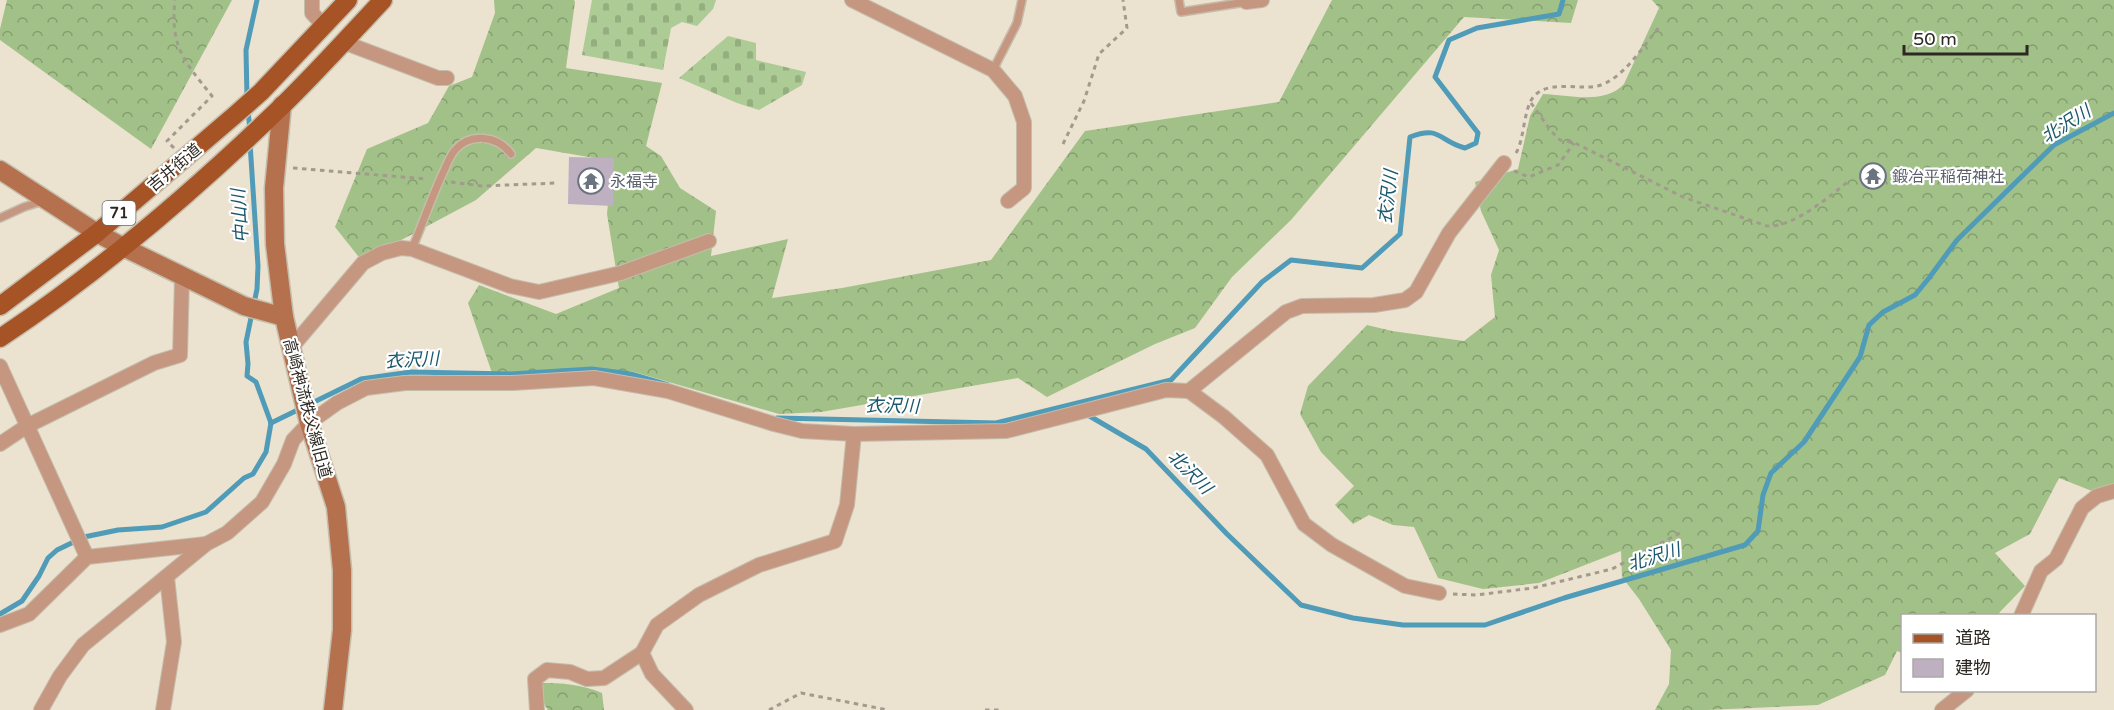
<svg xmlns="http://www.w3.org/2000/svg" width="2114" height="710" font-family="'Varela Round','Noto Sans JP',sans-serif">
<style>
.forest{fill:url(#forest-crowns)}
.cemetery{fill:url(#cemetery-stones)}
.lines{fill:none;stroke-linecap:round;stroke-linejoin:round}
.stream{stroke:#4f9bb8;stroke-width:5}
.building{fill:#beb0c1}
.lane-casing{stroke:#c5bdac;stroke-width:10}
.street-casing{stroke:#c5bdac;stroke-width:16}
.secondary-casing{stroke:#c5bdac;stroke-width:21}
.primary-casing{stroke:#c5bdac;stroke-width:21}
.path{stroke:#a29b8d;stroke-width:3;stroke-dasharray:4.5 4.5;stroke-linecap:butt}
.lane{stroke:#c69780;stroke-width:7}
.street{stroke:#c69780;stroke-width:14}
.secondary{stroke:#b5704e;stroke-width:18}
.primary{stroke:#a65325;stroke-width:18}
.labels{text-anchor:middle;stroke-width:4.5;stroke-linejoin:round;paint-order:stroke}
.shield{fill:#fff;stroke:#6c6964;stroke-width:1.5}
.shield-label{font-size:15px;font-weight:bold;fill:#2d2922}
.street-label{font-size:16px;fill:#2d2922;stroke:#fff}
.worship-label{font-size:16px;fill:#5b616d;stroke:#fff;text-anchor:start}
.water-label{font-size:18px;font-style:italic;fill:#1a586d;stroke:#fff}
</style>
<defs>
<pattern id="forest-crowns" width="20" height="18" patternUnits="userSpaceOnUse" patternTransform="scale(1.5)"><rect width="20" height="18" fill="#a2c188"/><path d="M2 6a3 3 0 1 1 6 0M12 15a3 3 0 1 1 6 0" fill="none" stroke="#849d6f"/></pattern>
<pattern id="cemetery-stones" width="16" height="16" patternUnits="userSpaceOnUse" patternTransform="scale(1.5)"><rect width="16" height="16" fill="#adcb94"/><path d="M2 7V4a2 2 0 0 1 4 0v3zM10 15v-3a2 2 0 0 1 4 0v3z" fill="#95ae7f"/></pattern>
</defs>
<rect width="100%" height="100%" fill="#ebe2cf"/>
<g class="forest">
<path d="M7,0H232L151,149L0,40V29Z"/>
<path d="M494,0H574L575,2L566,68L662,83L646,146L661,156L680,188L716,211L711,256L788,239L772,298L842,288L991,260L1085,131L1279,102L1332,0H1578L1571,23L1464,17L1291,220L1232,277L1195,328L1155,344L1047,397L1018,378L821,412L779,414L631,371L492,373L468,303L479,285L556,314L619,288L607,214L612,161L536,148L476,200L362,261L335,227L367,149L428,123L449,86L472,77L495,13Z"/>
<path d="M1652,0H2114V487L2092,491L2059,478L2030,534L1995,553L2025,586L1997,615L1902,616V653L1897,651L1885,675L1818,705L1707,710H1655L1669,684L1671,650L1639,599L1622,577L1621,551L1539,583L1483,589L1438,578L1414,527L1393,525L1369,515L1353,524L1335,505L1354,486L1321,452L1300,414L1308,386L1367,325L1392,331L1464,341L1495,317L1491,275L1499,250L1481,211L1475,182L1518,169L1530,116L1543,94C1569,95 1605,105 1624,84L1659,8Z"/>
<path d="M540,683C562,683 581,684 602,693L604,710H548L540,698Z"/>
</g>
<g class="cemetery">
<path d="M592,0H716L713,9L697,26L682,22L671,28L663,70L582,55Z"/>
<path d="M728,36L756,43V60L806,72L802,85L759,110L737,103L679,78Z"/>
</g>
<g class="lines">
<g class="stream">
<path d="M247,98L246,50L257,0"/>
<path d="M248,110L250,131"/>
<path d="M250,143L258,266L257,289L246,342L248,364L247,376L256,382L271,423"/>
<path d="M1086,414L1146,449L1227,534L1301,605L1353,618L1403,625H1485L1564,598L1745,545L1758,531L1763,495L1771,473L1804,442L1860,357L1869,325L1883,312L1915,295L1929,278L1957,240L2054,145L2114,113"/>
<path d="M777,418L996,423L1171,380L1262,282L1291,260L1362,268L1400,234L1410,137C1441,125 1438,141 1465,148L1476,143L1478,133L1435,77L1449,40L1477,28L1559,14L1563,0"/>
<path d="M271,423L361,379L411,372L511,374L592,369L631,374L668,385"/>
<path d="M0,614L22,601L39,576L48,558L57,550L84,537L118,530L162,527L206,512L244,478L253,474L266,452L271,423"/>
</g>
</g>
<path class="building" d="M569,157L614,158L613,206L568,204Z"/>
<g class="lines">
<g class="lane-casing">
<g id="lane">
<path d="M1179,0L1181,12L1246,2"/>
<path d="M993,70L1017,23L1022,0"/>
<path d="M0,218L24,207L43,201"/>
<path d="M412,249C422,225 431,199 442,175C446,167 449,157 455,150C471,132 498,136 511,154"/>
</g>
</g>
<g class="street-casing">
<g id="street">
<path d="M312,0V13L324,26"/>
<path d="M852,0L993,70L1015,96L1024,122V188L1008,201"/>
<path d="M1246,2L1262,0"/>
<path d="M343,42L438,78H447"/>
<path d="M291,348L363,263L382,253L401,248L412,249L510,286L539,292L621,273L709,241"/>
<path d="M0,366L87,557"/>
<path d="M1189,391L1224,417L1267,455L1304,524L1332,545L1405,586L1439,593"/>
<path d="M0,444L27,426L154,363L180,355L182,277"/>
<path d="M2021,616L2041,571L2056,559L2082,508L2097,496L2114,491"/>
<path d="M0,625L29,614L87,557L206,544"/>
<path d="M41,710L60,676L83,645L206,544L227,533L262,502L284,464L293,440L309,423L337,403L366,388L405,383H513L594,378L668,391L774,424L802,431L854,434L1006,431L1166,390L1189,391L1286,312L1302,306L1374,305L1405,300L1416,292L1449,233L1504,163"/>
<path d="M163,710L174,642L167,577"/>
<path d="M537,710L535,679L547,670L570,672L587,679L604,678L642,653"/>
<path d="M686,710L652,674L642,653L657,625L699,595L759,565L835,541L847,505L854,434"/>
<path d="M1942,710L1967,690"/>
</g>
</g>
<g class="secondary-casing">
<g id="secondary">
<path d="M282,105L274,188L275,244L284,317L309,423L336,507L342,570V630L333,710"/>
<path d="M0,170L97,233L123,247L244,306L284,317"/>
</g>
</g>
<g class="primary-casing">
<g id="primary">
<path d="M0,306L97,233L235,115L261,92L348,0"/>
<path d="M0,338C100,272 196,189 282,106C317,72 350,35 383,0"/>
</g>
</g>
<g class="path">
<path d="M1531,103L1551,131L1560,140L1575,143L1683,197L1767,226C1793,228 1830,196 1850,180"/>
<path d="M1063,144L1084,101L1099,54L1127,28L1123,0"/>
<path d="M174,148L167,141L212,96C184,61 170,47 175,0"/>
<path d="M1516,153C1525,138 1523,109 1534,96C1549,80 1579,90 1597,86C1622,81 1644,45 1660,26"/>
<path d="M293,168L427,179"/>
<path d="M1514,171L1529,177L1558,165L1574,143"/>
<path d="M451,182L482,186L557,183"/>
<path d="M1453,594L1476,595L1533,588L1612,569L1680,533"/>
<path d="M769,710L801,693L888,710"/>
<path d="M985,710H1003"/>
</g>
<use href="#lane" class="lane"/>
<use href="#street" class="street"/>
<use href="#secondary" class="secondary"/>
<use href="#primary" class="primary"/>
</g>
<defs>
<g id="temple-ring" transform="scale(1.35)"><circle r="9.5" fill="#fff" stroke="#6b7280" stroke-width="1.5"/><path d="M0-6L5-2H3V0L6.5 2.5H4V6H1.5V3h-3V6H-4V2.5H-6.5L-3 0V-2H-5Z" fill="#6b7280"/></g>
</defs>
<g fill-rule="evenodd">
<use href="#temple-ring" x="1873" y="176"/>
<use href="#temple-ring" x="591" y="181"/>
</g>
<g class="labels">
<rect class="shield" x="102.5" y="201" width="33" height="24" rx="4.5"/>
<g class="shield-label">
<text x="119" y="218">71</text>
</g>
<g class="street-label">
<text transform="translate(174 167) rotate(-40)" y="6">吉井街道</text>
<text transform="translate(308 408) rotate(75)" y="6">高崎神流秩父線旧道</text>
</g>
<g class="worship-label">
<text x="1892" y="182">鍛冶平稲荷神社</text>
<text x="610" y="187">永福寺</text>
</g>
<g class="water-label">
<text transform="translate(2066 124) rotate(-32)" y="6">北沢川</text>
<text transform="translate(1388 197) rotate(-83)" y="6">衣沢川</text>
<text transform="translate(240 216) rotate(-94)" y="6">中山川</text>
<text transform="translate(412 360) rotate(-3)" y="6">衣沢川</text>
<text transform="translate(892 406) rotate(1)" y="6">衣沢川</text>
<text transform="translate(1190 472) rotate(45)" y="6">北沢川</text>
<text transform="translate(1654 557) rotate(-17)" y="6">北沢川</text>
</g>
</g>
<rect x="1901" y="614" width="195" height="78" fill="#ffffff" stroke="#aba9a7" stroke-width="1.5"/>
<rect x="1913" y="634" width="30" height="9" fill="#a65325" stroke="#aba9a7" stroke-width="1.5"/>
<text x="1955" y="644" font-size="18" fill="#2d2922">道路</text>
<rect x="1913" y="659" width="30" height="18" fill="#beb0c1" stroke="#aba9a7" stroke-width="1.5"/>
<text x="1955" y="674" font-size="18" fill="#2d2922">建物</text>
<path d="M1904 45v9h123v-9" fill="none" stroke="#2d2922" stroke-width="3"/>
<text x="1913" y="45" font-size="18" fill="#2d2922" stroke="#ffffff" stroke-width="4.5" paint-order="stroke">50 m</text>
</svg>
